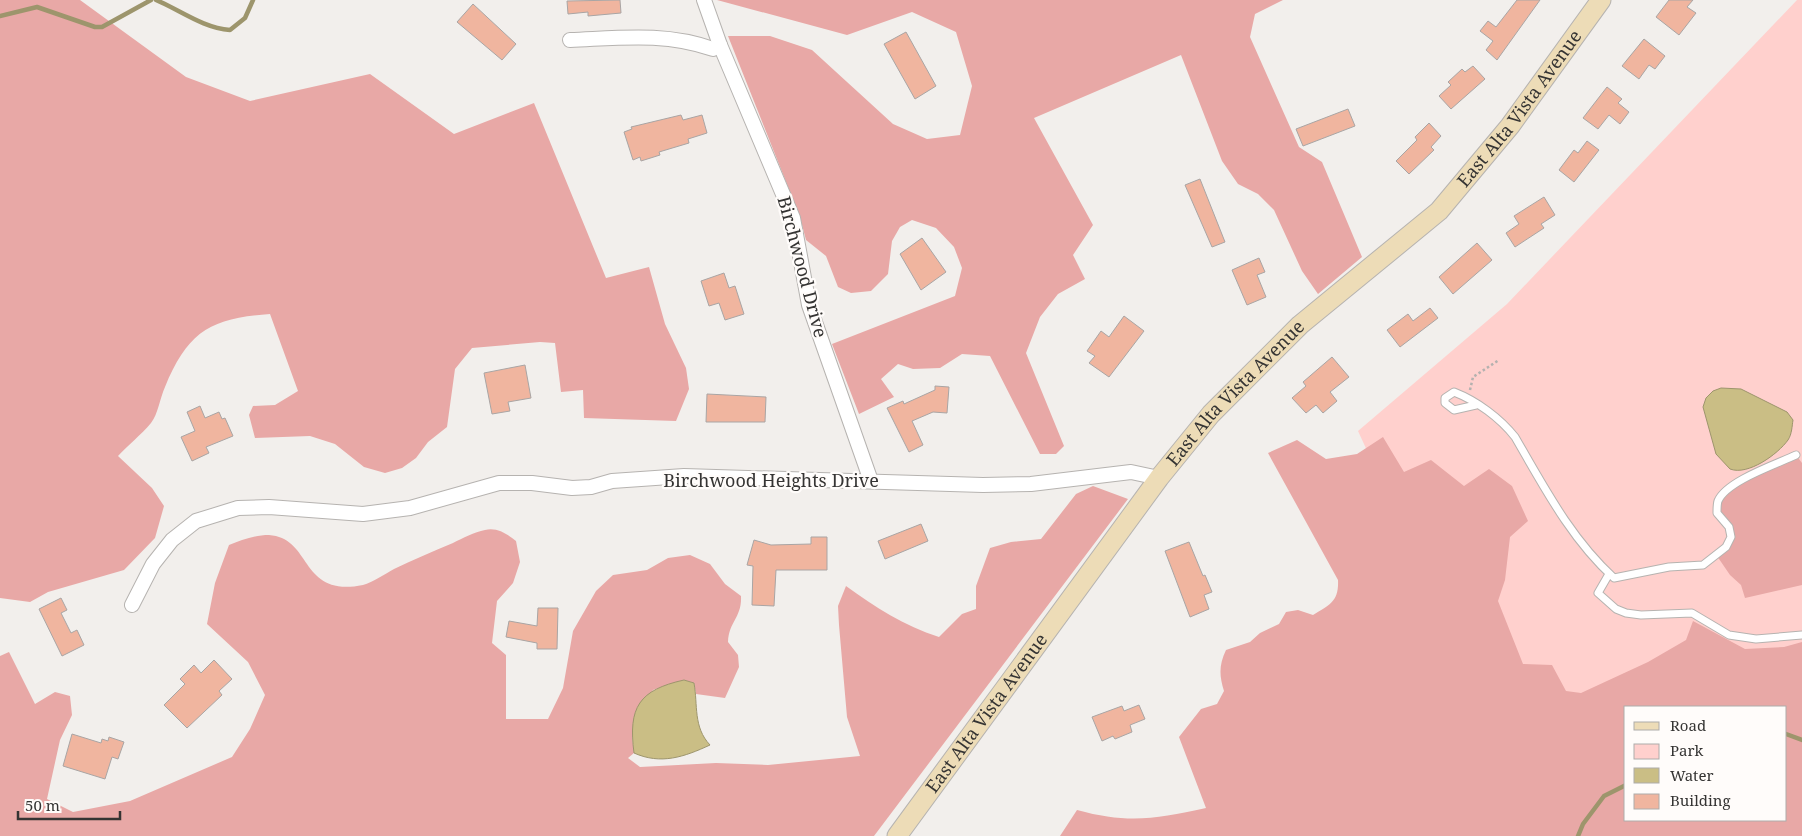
<svg xmlns="http://www.w3.org/2000/svg" width="1802" height="836" font-family="'Noto Serif',serif">
<style>
.green{fill:#ffd0cd}
.forest{fill:#e8a8a6;fill-rule:evenodd}
.water{fill:#cabe85;stroke:#9d956c}
.lines{fill:none;stroke-linecap:round;stroke-linejoin:round}
.stream{stroke:#9d956c;stroke-width:4.5}
.building{fill:#f0b59f;stroke:#a9a5a4}
.lane-casing{stroke:#b6b3b0;stroke-width:9}
.street-casing{stroke:#b6b3b0;stroke-width:16}
.secondary-casing{stroke:#b6b3b0;stroke-width:21}
.path{stroke:#b4b1af;stroke-width:2.5;stroke-dasharray:2.5 2.5;stroke-linecap:butt}
.lane{stroke:#fff;stroke-width:7}
.street{stroke:#fff;stroke-width:14}
.secondary{stroke:#eddcb7;stroke-width:19}
.labels{text-anchor:middle;stroke-width:4.5;stroke-linejoin:round;paint-order:stroke}
.street-label{font-size:18px;fill:#353433;stroke:#fffcfa}
</style>
<rect width="100%" height="100%" fill="#f2efec"/>
<path class="green" d="M1797,0H1802V664L1626,707L1516,774L1358,431L1507,304Z"/>
<g class="forest">
<path d="M0,0H80L186,77L250,101L370,74L454,134L534,103L606,278L649,267L665,324L686,368L689,389L676,421L584,418L583,390L561,392L555,343L540,342L472,348L455,369L447,427L428,442L416,458L402,468L385,473L364,467L335,444L310,436L255,438L249,415L253,406L275,405L298,391L270,314C211,318 188,331 165,387C160,398 158,414 151,423C141,435 128,445 118,456L152,488L164,506L155,538L124,570L48,592L30,602L0,598Z"/>
<path d="M717,0H1283L1255,14L1250,37L1299,147L1322,162L1362,257L1318,294L1302,271L1274,210L1258,194L1238,184L1222,161L1181,55L1034,118L1093,225L1073,255L1085,279L1058,294L1040,317L1026,353L1064,446L1056,454H1040L990,356L962,354L940,368L913,369L898,364L881,379L894,397L859,414L832,344L955,296L962,268L954,247L936,228L912,220L900,227L892,241L888,274L871,291L851,293L838,287L826,256L806,240L800,217L728,36H770L812,50L893,124L927,139L960,135L972,86L956,32L912,12L847,35Z"/>
<path d="M1383,437L1404,472L1431,460L1464,486L1489,469L1512,486L1528,521L1510,537L1505,580L1498,601L1523,664L1552,665L1566,691L1581,693L1648,662L1686,640L1693,621L1745,649L1784,647L1802,642V836H1060L1077,810C1128,824 1156,819 1206,808L1179,737L1201,709L1217,704L1224,691C1219,675 1219,665 1226,650L1250,642L1260,633L1279,624L1286,612L1298,610L1313,615C1330,605 1339,601 1338,580L1268,453L1297,440L1326,459L1357,454ZM1626,707H1786V820H1626Z"/>
<path d="M1796,455L1802,463V585L1745,598L1741,585L1730,575L1717,556L1731,537L1717,513L1725,491Z"/>
<path d="M1093,486L1128,499L874,836H0V656L9,652L35,704L55,692L70,696L72,715L60,740L47,799L73,812L130,801L232,757L250,729L265,695L248,662L207,624L215,583L229,545C241,540 255,535 269,535C313,538 299,598 363,585C373,582 385,574 394,569C413,560 433,551 453,543C463,538 474,532 485,530C497,527 507,534 516,541L520,562L513,583L497,601L492,643L506,655V719H548L563,688L573,631L596,591L613,575L647,570L668,558L690,555L710,564L725,584L741,596C742,618 729,621 728,642L738,655L739,667L725,698L696,694L694,683L684,680L653,690L632,736L634,753L628,758L640,767L716,763L768,765L860,756L847,717L839,625L838,606L846,586C875,607 904,626 939,637L962,614L976,609V586L990,548L1011,542L1041,539L1076,494Z"/>
</g>
<g class="water">
<path d="M1721,388L1741,389L1787,412L1793,420C1792,426 1792,434 1788,440C1778,454 1748,476 1730,469L1716,454L1703,407L1706,398L1713,391Z"/>
<path d="M684,680L694,683C698,705 693,727 710,745C684,757 661,765 634,753C628,707 639,690 684,680Z"/>
</g>
<g class="lines">
<g class="stream">
<path d="M156,0C180,10 203,28 230,30L245,18L253,0"/>
<path d="M0,16L37,7L95,27H102L151,0"/>
<path d="M1786,734L1802,740"/>
<path d="M1578,836L1583,824L1604,796L1626,785"/>
</g>
</g>
<g class="building">
<path d="M620,0L621,13L588,16V12L568,14L567,1Z"/>
<path d="M1517,0H1540L1497,60L1486,50L1493,41L1480,31L1488,21L1496,27Z"/>
<path d="M1669,0H1693L1687,7L1696,13L1679,35L1656,17Z"/>
<path d="M473,4L516,44L502,60L457,22Z"/>
<path d="M906,32L936,86L915,99L884,44Z"/>
<path d="M1644,39L1665,56L1655,69L1649,65L1639,79L1622,66Z"/>
<path d="M1473,66L1485,79L1451,109L1439,96L1451,85L1448,82L1462,69L1465,72Z"/>
<path d="M1607,87L1622,99L1618,103L1629,112L1620,124L1609,115L1598,129L1583,118Z"/>
<path d="M1348,109L1355,126L1303,146L1296,129Z"/>
<path d="M681,115L683,120L702,115L707,133L688,139L689,143L659,152L660,155L641,161L640,157L633,160L624,132L632,129L631,127Z"/>
<path d="M1429,123L1441,136L1431,147L1434,150L1409,174L1396,161L1417,140L1415,137Z"/>
<path d="M1587,141L1599,150L1574,182L1559,170L1574,150L1578,153Z"/>
<path d="M1200,179L1225,242L1212,247L1185,185Z"/>
<path d="M1544,197L1555,215L1541,224L1544,228L1515,247L1506,233L1519,224L1514,216Z"/>
<path d="M922,238L946,272L921,290L900,254Z"/>
<path d="M1477,243L1492,260L1453,294L1439,277Z"/>
<path d="M1259,258L1265,272L1257,275L1266,297L1247,305L1232,270Z"/>
<path d="M724,273L729,288L735,286L744,314L725,320L719,303L709,306L701,281Z"/>
<path d="M1430,308L1438,318L1400,347L1387,330L1408,314L1413,321Z"/>
<path d="M1124,316L1144,331L1109,377L1089,363L1095,356L1087,351L1101,331L1109,337Z"/>
<path d="M1332,357L1349,377L1330,392L1337,401L1323,413L1316,405L1306,413L1292,398L1306,386L1303,382Z"/>
<path d="M525,365L531,398L508,402L510,411L492,414L484,373Z"/>
<path d="M935,386L949,387L947,413L933,412L912,421L923,445L909,452L887,408L903,401L904,404L935,390Z"/>
<path d="M707,394L766,397L765,422H706Z"/>
<path d="M200,406L205,418L219,412L222,419L225,418L233,436L206,447L209,453L192,461L181,437L195,431L187,412Z"/>
<path d="M921,524L928,541L885,559L878,541Z"/>
<path d="M811,537H827V570H776L774,606L752,605L753,566L747,565L754,540L771,545L811,544Z"/>
<path d="M1189,542L1203,576L1205,575L1212,592L1204,595L1209,609L1190,617L1165,551Z"/>
<path d="M61,598L67,610L61,613L71,633L77,630L84,645L62,656L39,609Z"/>
<path d="M538,608H558L557,649H537V643L506,637L509,621L537,626Z"/>
<path d="M214,660L232,679L219,691L222,695L187,728L164,705L185,684L180,679L194,665L201,673Z"/>
<path d="M1139,705L1145,719L1130,725L1132,732L1115,739L1113,736L1102,741L1092,717L1122,706L1124,711Z"/>
<path d="M72,734L101,743L102,739L108,741L109,737L124,742L118,759L112,757L105,779L63,766Z"/>
</g>
<g class="lines">
<g class="lane-casing">
<g id="lane">
<path d="M1476,405L1454,410L1445,403V398L1454,392C1477,401 1500,418 1515,437C1544,487 1571,539 1614,578L1669,567L1703,565L1726,547L1731,537L1729,527L1717,513C1717,510 1717,504 1718,501C1726,481 1777,464 1796,455"/>
<path d="M1609,574L1598,593L1616,609L1626,613L1641,615L1692,613L1729,635L1756,639L1802,635"/>
</g>
</g>
<g class="street-casing">
<g id="street">
<path d="M704,0L720,45L793,218L809,305L871,481"/>
<path d="M570,40C620,38 665,32 713,49L720,45"/>
<path d="M132,605L153,564L172,540L196,521L238,508L269,507L363,514L410,508L499,483H532L572,488L591,487L612,481L684,476L983,485L1031,484L1131,472L1159,478"/>
</g>
</g>
<g class="secondary-casing">
<g id="secondary">
<path id="s1" d="M897,836L1159,478L1211,414L1300,325L1439,211L1510,126L1601,0"/>
</g>
</g>
<path class="path" d="M1470,390L1473,377L1499,360"/>
<use href="#lane" class="lane"/>
<use href="#street" class="street"/>
<use href="#secondary" class="secondary"/>
</g>
<g class="labels">
<g class="street-label">
<text dy="6" stroke="none"><textPath href="#s1" startOffset="962">East Alta Vista Avenue</textPath></text>
<text transform="translate(802 267) rotate(75)" y="6">Birchwood Drive</text>
<text dy="6" stroke="none"><textPath href="#s1" startOffset="558">East Alta Vista Avenue</textPath></text>
<text x="771" y="487">Birchwood Heights Drive</text>
<text dy="6" stroke="none"><textPath href="#s1" startOffset="152">East Alta Vista Avenue</textPath></text>
</g>
</g>
<rect x="1624" y="706" width="162" height="115" fill="#fffcfa" stroke="#aeacaa"/>
<rect x="1634" y="722" width="25" height="8" fill="#eddcb7" stroke="#aeacaa"/>
<text x="1670" y="731" font-size="15" fill="#353433">Road</text>
<rect x="1634" y="744" width="25" height="15" fill="#ffd0cd" stroke="#aeacaa"/>
<text x="1670" y="756" font-size="15" fill="#353433">Park</text>
<rect x="1634" y="768" width="25" height="15" fill="#cabe85" stroke="#aeacaa"/>
<text x="1670" y="781" font-size="15" fill="#353433">Water</text>
<rect x="1634" y="794" width="25" height="15" fill="#f0b59f" stroke="#aeacaa"/>
<text x="1670" y="806" font-size="15" fill="#353433">Building</text>
<path d="M18 811v8h102v-8" fill="none" stroke="#353433" stroke-width="2.5"/>
<text x="25" y="811" font-size="15" fill="#353433" stroke="#fffcfa" stroke-width="4" paint-order="stroke">50 m</text>
</svg>
